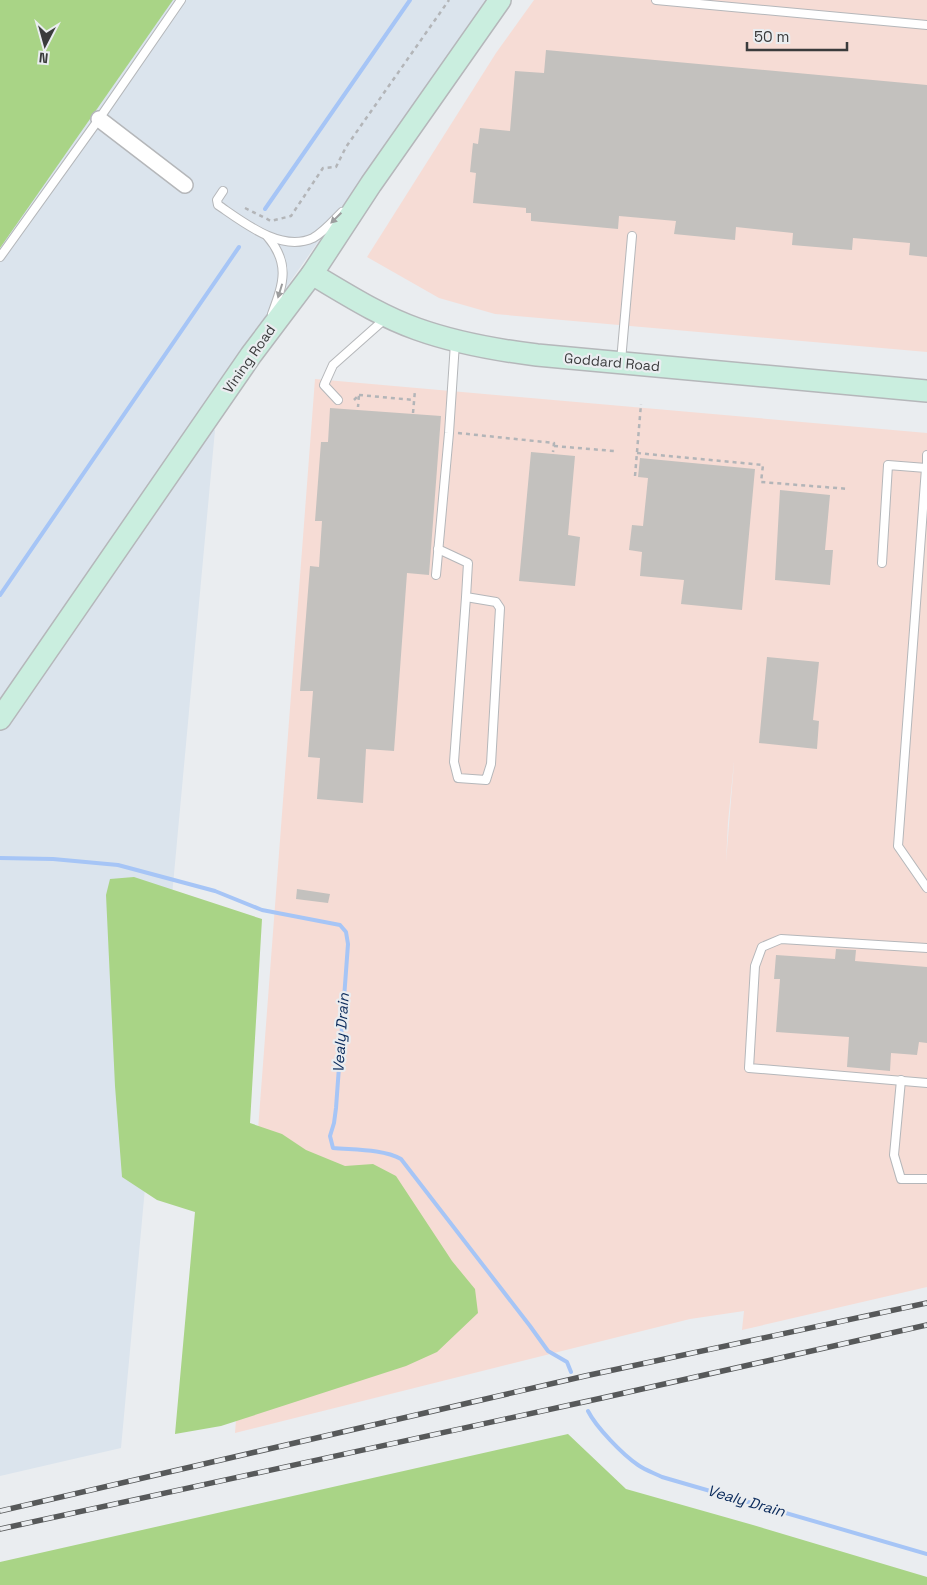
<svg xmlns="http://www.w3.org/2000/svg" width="927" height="1585" font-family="'Space Grotesk',sans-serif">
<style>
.built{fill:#dbe4ed}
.industrial{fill:#f6dcd5;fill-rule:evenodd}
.green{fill:#a9d486}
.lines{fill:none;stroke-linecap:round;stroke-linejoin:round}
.stream{stroke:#a6c5f6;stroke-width:4}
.building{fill:#c3c1be}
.lane-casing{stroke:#b5b7ba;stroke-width:10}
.street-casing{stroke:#b5b7ba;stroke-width:18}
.secondary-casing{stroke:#b5b7ba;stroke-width:24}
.path{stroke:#b3b5b8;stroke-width:2.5;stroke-dasharray:4 4;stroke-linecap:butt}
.lane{stroke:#fff;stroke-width:8}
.street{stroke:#fff;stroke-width:15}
.secondary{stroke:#caeedf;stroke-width:21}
.rail-casing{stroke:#57595a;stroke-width:5.5}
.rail{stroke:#eaedf0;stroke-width:4;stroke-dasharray:11;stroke-linecap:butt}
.oneway{fill:#9c9d9e}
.labels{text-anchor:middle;stroke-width:4.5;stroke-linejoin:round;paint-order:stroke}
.street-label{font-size:14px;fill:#3a3b3c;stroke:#eaedf0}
.water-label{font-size:15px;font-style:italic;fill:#0a2a5b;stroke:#eaedf0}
</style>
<rect width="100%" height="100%" fill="#eaedf0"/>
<path class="built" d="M0,0H487L260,325L199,418L215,430L121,1448L0,1476Z"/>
<g class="industrial">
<path d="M534,0H927V352L495,314L439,298L367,257L496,53Z"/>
<path d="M315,379L927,433V1287L742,1330L744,1311L690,1319L235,1433ZM734,762V763L726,862L728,822Z"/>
</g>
<g class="green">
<path d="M0,0H173L0,248Z"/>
<path d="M134,877L262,919L250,1123L282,1134L306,1150L345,1166L373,1164L396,1176L452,1261L475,1289L478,1313L437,1352L406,1366L221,1426L175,1434L195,1212L157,1200L122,1177L115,1086L106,895L110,879Z"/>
<path d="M568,1434L626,1489L753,1525L927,1577V1585H0V1562Z"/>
</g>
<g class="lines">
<g class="stream">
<path d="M265,209L410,0"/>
<path d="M0,595L239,247"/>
<path d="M0,858L53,859L118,865L215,891L262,910L340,925L346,932L348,944L336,1108L334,1123L330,1136L333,1148C354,1150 383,1149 401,1159L530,1326L548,1351L567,1362L571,1372"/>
<path d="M588,1411C596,1427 622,1454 638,1465C645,1470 654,1473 662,1477L927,1554"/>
</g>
</g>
<g class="building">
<path d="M546,50L927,85V257L909,255L910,243L853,238L852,250L792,245L793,233L736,227L735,240L674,234L676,221L619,216L618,229L531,221V213H526V208L473,203L476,173L470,172L473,143L478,144L480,128L510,131L515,71L544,73Z"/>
<path d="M330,408L441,416L429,575L407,573L394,751L366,749L363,803L317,799L320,758L308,757L313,691H300L310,566L319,567L322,521H315L321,442H328Z"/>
<path d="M531,452L575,456L568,535L580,537L575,586L519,581Z"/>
<path d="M640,458L755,469L742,610L681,604L684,580L640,576L642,552L629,550L632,525L643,526L648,478L638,477Z"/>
<path d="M780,490L830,495L825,550H833L830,585L775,580Z"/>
<path d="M767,657L819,662L813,720L819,721L817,749L759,743Z"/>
<path d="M297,889L330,894L328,903L296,899Z"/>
<path d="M836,949L856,950L855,961L927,967V1043L919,1042L917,1055L891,1053L890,1071L847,1067L849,1037L776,1032L780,979H774L776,955L835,959Z"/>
</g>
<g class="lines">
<g class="lane-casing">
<g id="lane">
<path d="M656,0L927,25"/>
<path d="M223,191L217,200L218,205C243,222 281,253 313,238C324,232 334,220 342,212"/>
<path d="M267,236C291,264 283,284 272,314"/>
<path d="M0,257L99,119L181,0"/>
<path d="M621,361L632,236"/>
<path d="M338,400L324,385L333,365L386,318"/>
<path d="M927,455V468"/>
<path d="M438,549L468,563L466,597L454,762L458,778L486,780L491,764L500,608L496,602L466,597"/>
<path d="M882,563L888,465L926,468L898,846L927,888"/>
<path d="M436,575L449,433L455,343"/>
<path d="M927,948L781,939L762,947L755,966L749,1068L927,1083"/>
<path d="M901,1080L894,1155L901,1179H927"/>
</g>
</g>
<g class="street-casing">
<path id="street" d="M99,119L185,185"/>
</g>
<g class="secondary-casing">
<g id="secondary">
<path d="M312,274C346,294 380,316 417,329C456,343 496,350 537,355L927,391"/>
<path d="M0,719L251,355L312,274L371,184L500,0"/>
</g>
</g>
<g class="path">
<path d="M245,208L271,221L291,216L323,168L336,167L346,147L449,0"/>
<path d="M359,395L414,400"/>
<path d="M354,400L359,395L358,407"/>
<path d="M413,413L415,390"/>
<path d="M458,433L554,443L553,452"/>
<path d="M554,446L614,451"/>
<path d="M637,453L763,465L761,482L849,489"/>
<path d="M635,476L641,404"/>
</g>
<use href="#lane" class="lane"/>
<use href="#street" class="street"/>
<use href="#secondary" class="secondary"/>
<g class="rail-casing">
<g id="rail">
<path d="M0,1511L585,1376L927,1303"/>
<path d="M0,1529L602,1398L927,1325"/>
</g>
</g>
<use href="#rail" class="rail"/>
</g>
<defs><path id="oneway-solid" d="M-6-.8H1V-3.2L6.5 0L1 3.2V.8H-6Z" transform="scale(1.25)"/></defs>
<g class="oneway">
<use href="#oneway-solid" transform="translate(336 218) rotate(136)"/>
<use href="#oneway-solid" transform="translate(280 291) rotate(107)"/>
</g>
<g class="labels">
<g class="street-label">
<text transform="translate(249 359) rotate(-55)" y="5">Vining Road</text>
<text transform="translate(612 362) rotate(5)" y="5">Goddard Road</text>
</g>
<g class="water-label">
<text transform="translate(341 1033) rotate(-86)" y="5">Vealy Drain</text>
<text transform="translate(746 1501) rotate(16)" y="5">Vealy Drain</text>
</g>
</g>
<g transform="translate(45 45) rotate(186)" stroke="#eaedf0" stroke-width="4" paint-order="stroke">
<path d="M0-4L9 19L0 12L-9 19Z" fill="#3a3b3c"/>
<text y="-8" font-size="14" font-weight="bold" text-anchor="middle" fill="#3a3b3c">N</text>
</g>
<path d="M747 42v8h100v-8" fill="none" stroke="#3a3b3c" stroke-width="2.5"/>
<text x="754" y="42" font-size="15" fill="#3a3b3c" stroke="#eaedf0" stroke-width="4" paint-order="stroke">50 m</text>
</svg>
